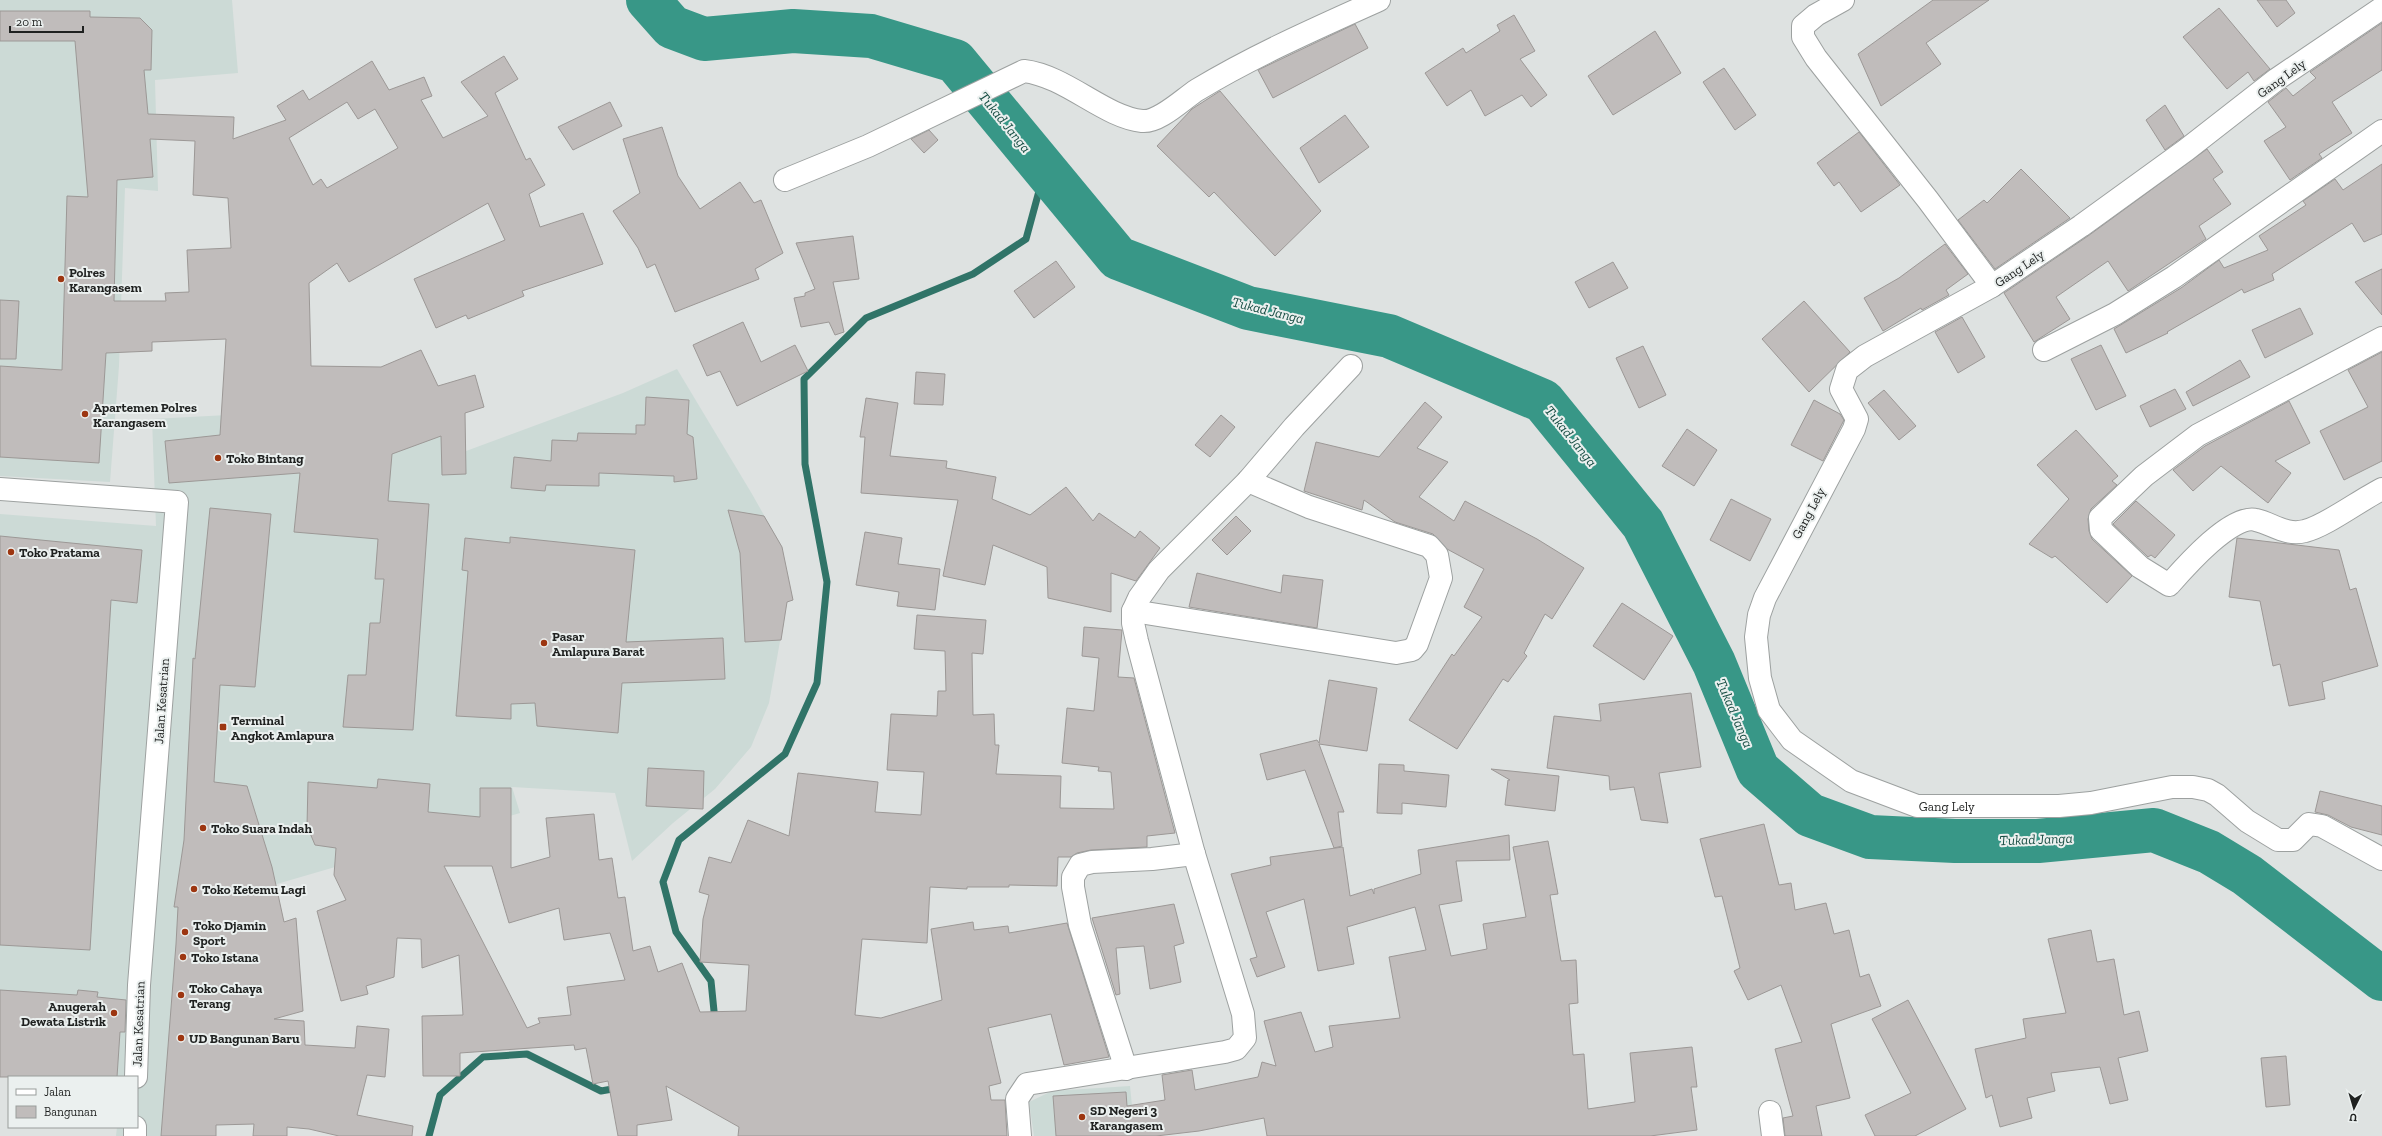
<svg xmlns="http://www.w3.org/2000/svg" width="2382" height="1136" font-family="'Zilla Slab',serif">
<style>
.built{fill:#ccdad6}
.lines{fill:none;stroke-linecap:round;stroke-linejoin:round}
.stream{stroke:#307468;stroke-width:7}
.river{stroke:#389787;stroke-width:44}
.building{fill:#c0bcbb;stroke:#9c9896;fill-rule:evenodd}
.minor-casing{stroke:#9da1a0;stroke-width:24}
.tertiary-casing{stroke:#9da1a0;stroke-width:24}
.minor{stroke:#fff;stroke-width:22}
.tertiary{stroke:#fff;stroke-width:22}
.poi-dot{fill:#9d3611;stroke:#ebf0ef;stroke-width:1.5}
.labels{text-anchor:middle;stroke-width:4;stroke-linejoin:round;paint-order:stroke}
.street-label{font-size:13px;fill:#1f2120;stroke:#ebf0ef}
.poi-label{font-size:13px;font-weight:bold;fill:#1f2120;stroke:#ebf0ef;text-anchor:start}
.water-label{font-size:14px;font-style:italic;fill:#184e44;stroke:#ebf0ef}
</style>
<rect width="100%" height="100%" fill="#dee2e1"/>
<g class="built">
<path d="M0,0H232L238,73L155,80L158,191L125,188L119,366L110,482L0,476Z"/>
<path d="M677,369L752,494L782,547L787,602L769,703L751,747L715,789L673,823L632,861L615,793L512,787L520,813L270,886L225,921L213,1136H116L117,1127H137V1077H42L0,1025V514L156,526L152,419L265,413L450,397L458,454L623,393Z"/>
<path d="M1130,1086L1135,1136H1034L1029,1102L1052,1091Z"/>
</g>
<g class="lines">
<g class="stream">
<path d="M715,1021L711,981L676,932L663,882L679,840L785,754L817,683L827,582L805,464L804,379L866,318L973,274L1026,239L1045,169"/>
<path d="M429,1136L440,1095L483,1057L527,1054L601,1091L618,1088"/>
</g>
<path class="river" d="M648,0L672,27L704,39L793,31L871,36L955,61L1118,258L1248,308L1389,336L1543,401L1643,524L1714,663L1758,770L1810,815L1870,837L1955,841H2038L2154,830L2209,852L2247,875L2382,979"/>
</g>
<g class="building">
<path d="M1933,0H1989L1926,43L1941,64L1881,106L1858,54Z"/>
<path d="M2257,0H2286L2295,13L2277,27Z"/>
<path d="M2219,8L2270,69L2254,81L2248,72L2227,89L2183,37Z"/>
<path d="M0,11H90V17L140,18L152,30L151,70H144L148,114L234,117L233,139L286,120L277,106L303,90L309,100L372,61L389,90L424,77L432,96L421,100L443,138L488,116L461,82L504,56L518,79L495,93L526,160L530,158L545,185L529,194L540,227L583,213L603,264L522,291L524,296L468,319L466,315L436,328L414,279L505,240L488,203L349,282L337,263L309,283L311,366L381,367L421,350L438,386L475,375L484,407L465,413L466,474L442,475L441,436L392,454L388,501L429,504L413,730L343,727L348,675H366L370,623H380L384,579H375L378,539L294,532L300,473L169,483L165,441L220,435L226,339L152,342V351L106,353L99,463L0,457V366L62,370L67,196L88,197L75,41H0ZM347,102L358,119L375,109L398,148L327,188L321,179L313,185L289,138ZM150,139L195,141L193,195L228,198L231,248L187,250L189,292L165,293L166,301H114L117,180L153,177Z"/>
<path d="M1514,15L1535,51L1520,59L1547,95L1531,107L1522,95L1485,116L1471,90L1447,106L1425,73L1463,48L1466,53L1500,31L1497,25Z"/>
<path d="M2382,23V70L2332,102L2352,133L2319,154L2322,158L2290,180L2264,141L2286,127L2268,102L2286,88L2293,96L2316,78L2310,72Z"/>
<path d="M1355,24L1368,48L1273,98L1258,70Z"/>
<path d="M1655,31L1681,73L1613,115L1588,76Z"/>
<path d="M1724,68L1756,115L1735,130L1703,82Z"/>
<path d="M1220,91L1321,211L1275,256L1214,192L1209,197L1157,146L1192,109Z"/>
<path d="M610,102L622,126L573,150L558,127Z"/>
<path d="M2165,105L2184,136L2165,150L2146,120Z"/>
<path d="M1345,115L1369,147L1319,183L1300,148Z"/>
<path d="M662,127L678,176L700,209L740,182L754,203L761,200L783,253L755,269L759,279L675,312L655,264L647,268L638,248L613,211L640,193L623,139Z"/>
<path d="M929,130L938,140L924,153L911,139Z"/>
<path d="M1859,132L1900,185L1861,212L1839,182L1834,186L1817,163Z"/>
<path d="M2207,149L2223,172L2213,179L2231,204L2199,226L2206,239L2128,291L2108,261L2056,297L2070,319L2034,342L2004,293L2088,236Z"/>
<path d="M2382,164V234L2364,242L2352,223L2272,274L2274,280L2244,293L2242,289L2167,332L2168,333L2126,353L2114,329L2181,288L2219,260L2224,268L2268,250L2259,236L2306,205L2303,201L2335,179L2343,190Z"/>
<path d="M2021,169L2070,218L1995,269L1958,220L1984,200L1987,203Z"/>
<path d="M853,236L859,279L833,282L844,332L835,335L829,322L801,327L794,298L805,296V293L815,289L796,243Z"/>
<path d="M1945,244L1968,274L1946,290L1949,295L1922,310L1921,308L1883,331L1864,298L1899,278Z"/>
<path d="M1056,261L1075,287L1034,318L1014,291Z"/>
<path d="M1613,262L1628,288L1589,308L1575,282Z"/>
<path d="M2382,269V315L2355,282Z"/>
<path d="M0,300L19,301L16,359H0Z"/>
<path d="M1804,301L1850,352L1809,392L1762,339Z"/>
<path d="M2300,308L2313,334L2265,358L2252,330Z"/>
<path d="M1962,317L1985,357L1958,373L1935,332Z"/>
<path d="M743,322L761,362L795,345L808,371L737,406L720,371L707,376L693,345Z"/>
<path d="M2101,345L2126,396L2096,410L2071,359Z"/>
<path d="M1643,346L1666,395L1639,408L1616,358Z"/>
<path d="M2382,352V461L2344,480L2320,431L2368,407L2348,370Z"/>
<path d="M2240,360L2250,377L2193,406L2186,392Z"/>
<path d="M916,372L945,374L943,405L914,404Z"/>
<path d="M2175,389L2186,409L2150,427L2140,406Z"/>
<path d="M1884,390L1916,426L1899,440L1868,403Z"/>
<path d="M646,397L689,400L687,434L693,437L697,479L674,482V476L599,473V486L546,485L545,491L511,488L514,457L551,461L552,440L577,441L578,433L636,434V425H645Z"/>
<path d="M866,398L898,403L890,456L947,461L946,468L996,477L992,499L1030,515L1066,487L1093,521L1099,513L1135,538L1140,531L1160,548L1136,581L1111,573V612L1048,598L1047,567L993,545L985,585L943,576L958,500L861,493L865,437H860Z"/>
<path d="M1814,400L1840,414L1844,420L1823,461L1791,445Z"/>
<path d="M2289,401L2310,443L2275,461L2291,473L2268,503L2221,466L2193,491L2173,470L2205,446Z"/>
<path d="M1425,402L1442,417L1417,448L1448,462L1419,497L1454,521L1465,501L1537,539L1584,568L1552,619L1545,614L1524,653L1527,656L1508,682L1503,679L1457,749L1409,720L1452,654L1454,656L1482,617L1464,607L1484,569L1447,549L1433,534L1395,522L1364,500L1362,510L1304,491L1316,442L1379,457Z"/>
<path d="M1221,415L1235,427L1210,457L1195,445Z"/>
<path d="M1687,429L1717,450L1694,486L1662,466Z"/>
<path d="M2076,430L2118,476L2112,481L2117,485L2091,509L2088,519L2089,531L2092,539L2132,576L2107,603L2055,556L2052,558L2029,544L2069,499L2037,465Z"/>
<path d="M1731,499L1771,519L1750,561L1710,540Z"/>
<path d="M2136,501L2175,535L2155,558L2151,555L2148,557L2113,524Z"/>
<path d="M210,508L271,514L255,687L220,685L214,782L247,786L272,867L284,922L296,918L303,1011L274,1019L304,1021L305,1045L355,1048L357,1026L389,1029L385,1077L367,1075L357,1115L413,1126L412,1136H339L309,1129L287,1127V1136H253L254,1124L216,1125V1136H161L176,944L178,907H174L184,840L193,658L195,659Z"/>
<path d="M728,510L764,516L782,547L793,600L787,602L781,640L745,642L740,553Z"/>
<path d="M1236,516L1251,531L1227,555L1212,540Z"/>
<path d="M865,532L902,538L898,564L940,569L935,610L897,606L899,592L856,585Z"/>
<path d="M0,536L142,550L137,603L111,600L90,950L0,945Z"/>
<path d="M510,537L635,550L626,642L723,638L725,679L622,683L618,733L537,726L535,703L511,704V719L456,716L468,571L462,570L465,538L510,543Z"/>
<path d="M2237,538L2339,550L2350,590L2356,588L2378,666L2322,682L2325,699L2289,706L2280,664L2273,666L2260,601L2229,597Z"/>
<path d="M1197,573L1281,593L1283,575L1323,580L1317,628L1189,607Z"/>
<path d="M1622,603L1673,636L1644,680L1593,646Z"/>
<path d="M917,615L986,620L983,654L972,653L973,715L994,714L995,745H999L996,774L1061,776L1060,808L1114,809L1111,772L1098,771L1099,767L1062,763L1067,708L1094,711L1099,658L1082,656L1084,627L1122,630L1118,677L1134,678L1175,833L1147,836V847L1091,850L1077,853L1071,857H1058L1057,886L1009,885V887H967V889L930,887L927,943L862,939L855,1015L881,1018L942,1000L931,929L973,922L974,930L1008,926L1009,933L1067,923L1109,1057L1064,1065L1051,1014L988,1028L1001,1083L989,1086L991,1100H1005L1007,1136H738L739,1127L666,1086L672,1120L637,1125V1136H618L608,1081L593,1084L586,1048L575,1050L574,1045L460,1053V1076H423L422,1016L463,1015L459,955L422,968L421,939L397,938L394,977L366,986L368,994L341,1001L317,911L346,900L334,875L336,848L315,845L307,826L308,782L377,788L378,779L430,784L428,812L480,817V788H511V868L550,857L546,818L594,814L599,860L612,858L618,898L625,897L633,951L650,946L658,972L682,963L700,1012L746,1011L749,965L700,962L703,919L709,895L699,892L709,857L731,863L748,820L789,836L798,773L878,782L875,812L921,815L924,772L887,770L891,714L937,716L938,691H946L945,651L914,649ZM444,866H492L509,923L559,908L564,940L610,933L625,980L567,987L571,1015L538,1018L540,1023L527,1028Z"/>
<path d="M1329,680L1377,688L1367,751L1319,744L1344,812H1338L1342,846L1334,848L1305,770L1267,780L1260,754L1317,740L1319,743Z"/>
<path d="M1691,693L1701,767L1659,773L1668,823L1641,820L1634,787L1610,790L1609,776L1547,768L1554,716L1601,721L1599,704Z"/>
<path d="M1379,764L1404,765V771L1449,775L1446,807L1402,803V814L1377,813Z"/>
<path d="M648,768L704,771L703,809L646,806Z"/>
<path d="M1491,769L1559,776L1555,811L1505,805L1508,780H1510Z"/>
<path d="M2320,791L2382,806V835L2351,827L2328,815L2315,812Z"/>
<path d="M1764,824L1779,885L1791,883L1795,910L1826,903L1834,934L1849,930L1860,977L1869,974L1881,1006L1831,1024L1850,1098L1816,1106L1822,1136H1785L1783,1118L1793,1116L1775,1049L1802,1042L1781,985L1748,1000L1734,971L1740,968L1722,896L1715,897L1700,839Z"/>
<path d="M1509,835L1510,860L1456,861L1462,901L1439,905L1451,956L1487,949L1483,924L1526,917L1513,847L1548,841L1558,894L1550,895L1561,961L1576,960L1578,1003L1569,1004L1573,1055L1584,1054L1588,1109L1635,1102L1630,1053L1692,1047L1697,1087H1691L1697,1130L1650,1136H1267L1264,1118L1199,1131L1156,1136H1056L1053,1096L1126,1092L1127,1106L1165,1100L1162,1075L1192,1070L1195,1090L1258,1077L1262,1062L1276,1066L1264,1021L1301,1012L1315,1052L1333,1047L1329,1026L1400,1018L1389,957L1426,950L1415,907L1347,927L1354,964L1318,971L1304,899L1266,912L1285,967L1257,977L1250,959L1257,957L1231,874L1271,865L1270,857L1343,847L1350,896L1372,889L1374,894V889L1421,874L1418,850Z"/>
<path d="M1174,904L1184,943L1174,946L1181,982L1150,989L1144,946L1116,948L1120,994L1116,995L1092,918Z"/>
<path d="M2091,930L2097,962L2114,959L2124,1015L2139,1011L2148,1051L2118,1058L2128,1100L2110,1104L2100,1067L2051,1073L2055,1091L2027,1098L2032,1118L2000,1127L1992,1095L1986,1098L1975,1049L2026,1038L2023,1019L2066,1013L2048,939Z"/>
<path d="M0,990L77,995L78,990L98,992L97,997L126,1000L125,1032H120L117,1077H0Z"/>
<path d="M1908,1000L1966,1109L1915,1136H1875L1865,1115L1911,1093L1872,1019Z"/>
<path d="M2286,1056L2290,1105L2266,1107L2261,1058Z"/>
</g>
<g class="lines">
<g class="minor-casing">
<g id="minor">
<path d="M1843,0L1816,15L1803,26V37L1816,58L1928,200L1992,286"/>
<path id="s1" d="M2382,8L2277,79L2186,150L2081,226L1992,286L1865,356L1847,370L1841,389L1857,419L1854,429L1765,598L1759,615L1756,637L1760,678L1769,710L1792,740L1851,781L1917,806H2059L2091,803L2172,787H2193L2208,790L2217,795L2247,821L2278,840H2293L2309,824L2322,826L2382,859"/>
<path d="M785,180L868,146L1024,71C1066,76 1104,117 1142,121C1159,123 1183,99 1197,90C1255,55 1317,28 1379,0"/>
<path d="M2382,338L2198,435L2144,476L2100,518L2101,530L2140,567L2169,585C2184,568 2232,513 2256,520C2273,524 2286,536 2305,531C2326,526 2360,500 2382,489"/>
<path d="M2044,350L2115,314L2174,277L2382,131"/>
<path d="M1133,611L1396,653L1412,650L1417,644L1441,578L1437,555L1429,546L1309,507L1248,481"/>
<path d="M1126,1069L1080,925L1073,887V877L1080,865L1092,862L1152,859L1194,854"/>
<path d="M1770,1112L1773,1136"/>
<path d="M1020,1136L1017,1099L1027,1084L1225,1052L1236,1049L1245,1038L1243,1014L1194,854L1137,641L1133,623V611L1139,598L1159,570L1248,481L1294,427L1351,366"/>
</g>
</g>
<g class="tertiary-casing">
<g id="tertiary">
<path d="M0,489L177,502L139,985L136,1077"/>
<path d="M135,1136V1127"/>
</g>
</g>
<use href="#minor" class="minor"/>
<use href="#tertiary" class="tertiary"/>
</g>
<g class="poi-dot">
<circle cx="61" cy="279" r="4"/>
<circle cx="85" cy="414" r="4"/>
<circle cx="218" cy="458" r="4"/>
<circle cx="11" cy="552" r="4"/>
<circle cx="544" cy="643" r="4"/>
<rect x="219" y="723" width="8" height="8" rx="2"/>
<circle cx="203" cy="828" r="4"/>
<circle cx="194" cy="889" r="4"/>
<circle cx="185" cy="932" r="4"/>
<circle cx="183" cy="957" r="4"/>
<circle cx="181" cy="995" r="4"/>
<circle cx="114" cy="1013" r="4"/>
<circle cx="181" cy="1038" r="4"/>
<circle cx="1082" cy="1117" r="4"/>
</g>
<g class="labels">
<g class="street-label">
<text transform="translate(2281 78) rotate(-36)" y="5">Gang Lely</text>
<text transform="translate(2019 268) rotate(-34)" y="5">Gang Lely</text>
<text transform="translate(1808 513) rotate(-62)" y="5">Gang Lely</text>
<text transform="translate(161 701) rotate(-86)" y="5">Jalan Kesatrian</text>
<text dy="5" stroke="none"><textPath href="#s1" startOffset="1227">Gang Lely</textPath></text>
<text transform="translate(138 1024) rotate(-88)" y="5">Jalan Kesatrian</text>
</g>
<g class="poi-label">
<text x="69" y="277">Polres<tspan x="69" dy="15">Karangasem</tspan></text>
<text x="93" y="412">Apartemen Polres<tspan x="93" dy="15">Karangasem</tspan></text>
<text x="226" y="463">Toko Bintang</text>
<text x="19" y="557">Toko Pratama</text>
<text x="552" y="641">Pasar<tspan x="552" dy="15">Amlapura Barat</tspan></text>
<text x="231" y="725">Terminal<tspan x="231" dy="15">Angkot Amlapura</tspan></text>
<text x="211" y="833">Toko Suara Indah</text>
<text x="202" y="894">Toko Ketemu Lagi</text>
<text x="193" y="930">Toko Djamin<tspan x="193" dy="15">Sport</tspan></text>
<text x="191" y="962">Toko Istana</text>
<text x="189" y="993">Toko Cahaya<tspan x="189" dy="15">Terang</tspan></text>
<text x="106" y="1011" text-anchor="end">Anugerah<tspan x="106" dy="15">Dewata Listrik</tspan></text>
<text x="189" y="1043">UD Bangunan Baru</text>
<text x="1090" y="1115">SD Negeri 3<tspan x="1090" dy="15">Karangasem</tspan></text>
</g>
<g class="water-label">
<text transform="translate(1005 122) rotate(51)" y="5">Tukad Janga</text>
<text transform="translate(1268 310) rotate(14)" y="5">Tukad Janga</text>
<text transform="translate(1571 436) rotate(51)" y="5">Tukad Janga</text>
<text transform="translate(1735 713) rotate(67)" y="5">Tukad Janga</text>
<text transform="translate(2036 839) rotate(-2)" y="5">Tukad Janga</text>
</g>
</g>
<rect x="8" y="1076" width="130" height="52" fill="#ebf0ef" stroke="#999d9c"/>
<rect x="16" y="1089" width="20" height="6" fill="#ffffff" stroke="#999d9c"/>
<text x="44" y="1096" font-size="12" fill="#1f2120">Jalan</text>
<rect x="16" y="1106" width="20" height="12" fill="#c0bcbb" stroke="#999d9c"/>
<text x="44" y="1116" font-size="12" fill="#1f2120">Bangunan</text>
<g transform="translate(2354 1108) rotate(185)" stroke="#ebf0ef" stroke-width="3" paint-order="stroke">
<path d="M0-3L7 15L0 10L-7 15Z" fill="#1f2120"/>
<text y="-6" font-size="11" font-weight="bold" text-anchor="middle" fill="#1f2120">U</text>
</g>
<path d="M10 26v6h73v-6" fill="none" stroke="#1f2120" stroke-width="2"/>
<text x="16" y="26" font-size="12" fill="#1f2120" stroke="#ebf0ef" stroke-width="3" paint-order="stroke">20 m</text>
</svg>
